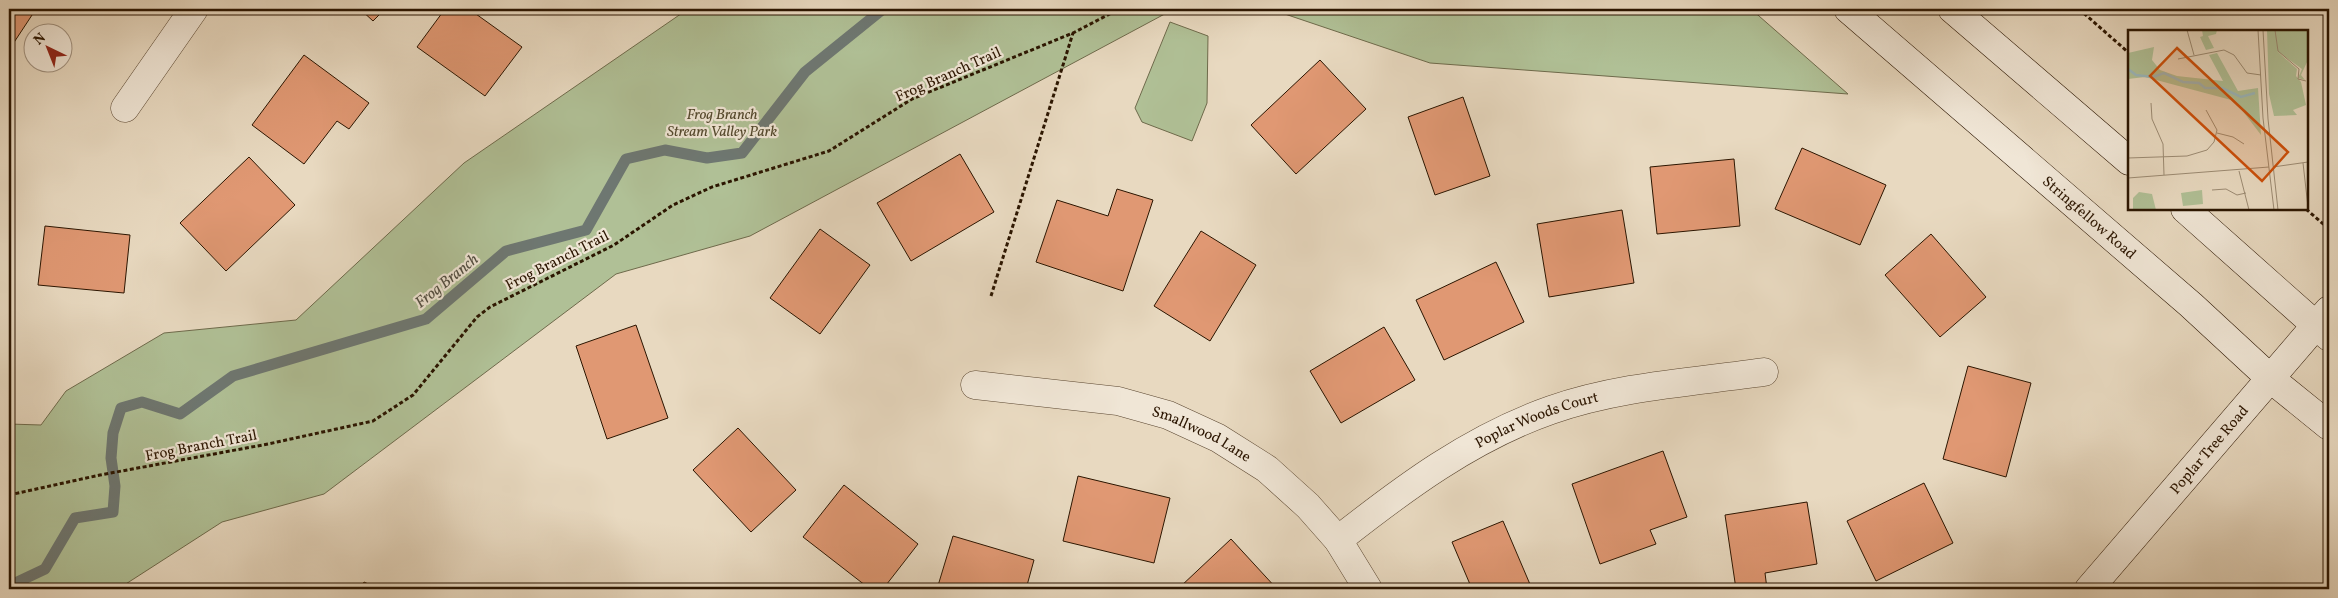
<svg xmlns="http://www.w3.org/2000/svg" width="2338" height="598" font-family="Vollkorn,serif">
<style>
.green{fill:#b0c096;stroke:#6e6a4b}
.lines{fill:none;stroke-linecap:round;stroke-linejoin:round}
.stream{stroke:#6e7771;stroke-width:11}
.building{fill:#e09873;stroke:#2b1500}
.street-casing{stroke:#5a4630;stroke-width:29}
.secondary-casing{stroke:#2b1500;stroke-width:29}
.path{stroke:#2b1500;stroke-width:3;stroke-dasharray:4 2.5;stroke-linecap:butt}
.street{stroke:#f0e6d6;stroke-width:28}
.secondary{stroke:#f0e6d6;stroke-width:28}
.labels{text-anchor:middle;stroke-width:4.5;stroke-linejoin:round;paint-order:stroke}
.street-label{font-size:15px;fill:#2b1500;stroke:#f0e6d6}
.park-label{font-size:15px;font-style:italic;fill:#53482d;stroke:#f0e6d6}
.water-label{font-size:16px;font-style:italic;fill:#524e42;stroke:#f0e6d6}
.inset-river{fill:none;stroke:#9bb8bc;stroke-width:2.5}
.inset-road{fill:none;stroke:#9c8b73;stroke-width:1}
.view{fill:#cc4f0a;fill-opacity:0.15;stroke:#cc4f0a;stroke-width:2.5}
.inset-edge{fill:none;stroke:#2b1500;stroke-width:2.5}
</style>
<rect width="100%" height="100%" fill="#e8d9c0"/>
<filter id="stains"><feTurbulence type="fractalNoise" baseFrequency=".004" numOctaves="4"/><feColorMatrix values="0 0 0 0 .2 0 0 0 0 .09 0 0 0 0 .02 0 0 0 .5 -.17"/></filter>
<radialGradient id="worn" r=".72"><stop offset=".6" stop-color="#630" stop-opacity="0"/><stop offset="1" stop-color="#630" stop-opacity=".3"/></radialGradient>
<g class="green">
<path d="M688,9H1174L750,236L616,274L324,494L222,522L118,589H9V424L41,425L66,391L164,333L296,320L464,163Z"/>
<path d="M1270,9H1751L1848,94L1430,63Z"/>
<path d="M1170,22L1208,36L1207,103L1192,141L1142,122L1135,108Z"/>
</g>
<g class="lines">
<path class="stream" d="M9,586L45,569L75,518L113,512L115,486L111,458L113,433L121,408L142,402L180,414L233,376L426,319L506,251L586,230L626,159L665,150L707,158L742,153L805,72L883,9"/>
</g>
<g class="building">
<path d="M9,9H36L9,50Z"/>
<path d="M360,9H385L373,21Z"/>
<path d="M445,9H469L522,47L485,96L417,47Z"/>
<path d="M304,55L369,103L349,129L337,121L304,164L252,125Z"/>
<path d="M1320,60L1366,109L1296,174L1251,125Z"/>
<path d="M1463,97L1490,176L1435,195L1408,117Z"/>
<path d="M1802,148L1886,185L1860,245L1775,209Z"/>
<path d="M960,154L994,212L911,261L877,203Z"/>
<path d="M249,157L295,205L226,271L180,223Z"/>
<path d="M1734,159L1740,226L1657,234L1650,167Z"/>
<path d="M1117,189L1153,200L1123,291L1036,262L1057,200L1108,216Z"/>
<path d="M1622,210L1634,283L1549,297L1537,224Z"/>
<path d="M45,226L130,235L124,293L38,285Z"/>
<path d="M820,229L870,265L820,334L770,298Z"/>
<path d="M1201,231L1256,265L1210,341L1154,306Z"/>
<path d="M1931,234L1986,297L1940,337L1885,275Z"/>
<path d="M1496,262L1524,322L1444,360L1416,300Z"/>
<path d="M636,325L668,418L607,439L576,346Z"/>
<path d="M1384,327L1415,380L1341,423L1310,371Z"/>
<path d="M1968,366L2031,383L2006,477L1943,459Z"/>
<path d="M738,428L796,490L751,532L693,470Z"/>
<path d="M1663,451L1687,517L1650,530L1656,544L1600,564L1572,484Z"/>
<path d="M1078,476L1170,498L1154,563L1063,541Z"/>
<path d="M1924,483L1953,543L1876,581L1847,521Z"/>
<path d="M844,485L918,544L883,589H870L803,537Z"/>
<path d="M1807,502L1817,564L1765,573L1767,589H1736L1725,515Z"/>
<path d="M1503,521L1532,589H1472L1452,542Z"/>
<path d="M953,536L1034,560L1026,589H937Z"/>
<path d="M1231,539L1277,589H1181L1180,587Z"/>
<path d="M364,582L379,589H360Z"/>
</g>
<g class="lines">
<g class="street-casing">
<g id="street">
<path d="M125,108L194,9"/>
<path id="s1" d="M975,385L1118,401L1168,415L1218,438L1267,469L1308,506L1338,540L1368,589"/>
<path id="s2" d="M1338,540C1404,488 1471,438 1551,410C1619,386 1694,382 1764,372"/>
</g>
</g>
<g class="secondary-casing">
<g id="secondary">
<path id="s3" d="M1848,9L2191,305L2271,379L2329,426"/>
<path d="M1952,9L2129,161"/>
<path d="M2185,209L2329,337"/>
<path id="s4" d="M2089,589L2329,310"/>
</g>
</g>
<g class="path">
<path d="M2079,9L2129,53"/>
<path d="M2306,209L2329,229"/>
<path d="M991,296L1073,33"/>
<path d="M9,495L100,475L268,444L373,421L413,395L477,317L490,307L614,245L673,205L712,187L829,151L912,99L1073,33L1119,9"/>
</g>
<use href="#street" class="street"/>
<use href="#secondary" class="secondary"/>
</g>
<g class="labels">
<g class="street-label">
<text transform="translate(948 74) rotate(-24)" y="5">Frog Branch Trail</text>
<text dy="5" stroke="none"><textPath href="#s3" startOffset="319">Stringfellow Road</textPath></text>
<text transform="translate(557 260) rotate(-27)" y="5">Frog Branch Trail</text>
<text dy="5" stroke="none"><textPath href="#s2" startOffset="234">Poplar Woods Court</textPath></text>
<text dy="5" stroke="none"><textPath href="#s1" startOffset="234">Smallwood Lane</textPath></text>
<text transform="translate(201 445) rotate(-11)" y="5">Frog Branch Trail</text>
<text dy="5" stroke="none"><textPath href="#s4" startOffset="184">Poplar Tree Road</textPath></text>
</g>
<g class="park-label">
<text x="722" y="119">Frog Branch<tspan x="722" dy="17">Stream Valley Park</tspan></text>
</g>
<g class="water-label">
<text transform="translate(446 280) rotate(-39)" y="6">Frog Branch</text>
</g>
</g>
<g transform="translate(2128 30)">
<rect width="180" height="180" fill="#e8d9c0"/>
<path d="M74,0H89L88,4L80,6L86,18L78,20L72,7L75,6ZM139,0H180V30L173,45L177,50L170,48L174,39L149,21L169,39L168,46L173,52L178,75L165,80L169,85L146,86L141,64ZM26,17L24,30L32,40L49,46L95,51L81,25L89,23L110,61L130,58L133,105L107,71L17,47L0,49V23ZM74,160L75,174L55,176L53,163ZM11,162L24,164L28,180H5V168Z" fill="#b0c096"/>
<path class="inset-river" d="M0,39L8,45L25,47L36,43L55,52L71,53L77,58H94L113,67L127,63"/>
<path class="inset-road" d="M59,0L66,25M130,0L135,88L146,180M135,0L140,89L150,180M147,0L150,21L171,39L170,49L178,51M50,29L96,20L106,25L119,43L133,45M23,73L24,89L35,114L36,145M89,103L105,107L116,114M0,128L59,126L79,120L86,112L89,100L78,80M175,133L180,177M145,137L180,132M111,141L121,180M0,148L141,137M84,160L98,159L109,165L118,163"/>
<path class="view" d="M49,18L160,122L134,151L22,46Z"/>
<rect width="180" height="180" class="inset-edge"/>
</g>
<rect width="2338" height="598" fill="none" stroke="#e8d9c0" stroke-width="30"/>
<rect x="10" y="10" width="2318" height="578" fill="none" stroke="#2b1500" stroke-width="2.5"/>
<rect x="15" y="15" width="2308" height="568" fill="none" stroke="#2b1500"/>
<g transform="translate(48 48) rotate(317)"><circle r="24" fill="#f0e6d6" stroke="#a19280"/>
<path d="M0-4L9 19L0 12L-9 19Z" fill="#8f2418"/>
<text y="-8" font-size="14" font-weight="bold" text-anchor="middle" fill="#2b1500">N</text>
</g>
<rect width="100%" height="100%" filter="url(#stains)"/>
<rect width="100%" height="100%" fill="url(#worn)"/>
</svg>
